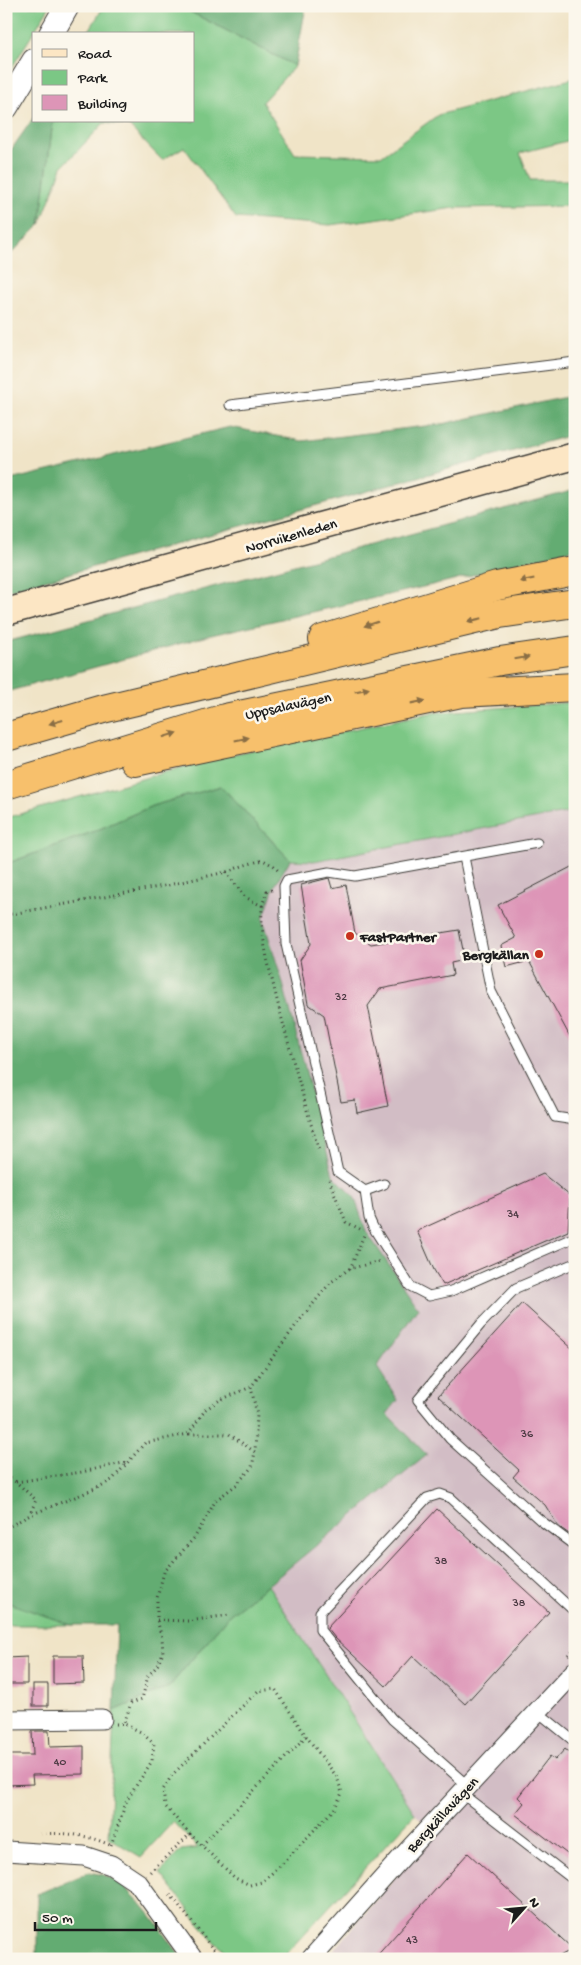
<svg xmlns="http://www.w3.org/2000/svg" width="581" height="1965" font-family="'Gochi Hand',sans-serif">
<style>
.industrial{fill:#d2bdc5}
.green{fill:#7bc785;stroke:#4c7250}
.forest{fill:#64ac72;stroke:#406447}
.building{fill:#dd95b7}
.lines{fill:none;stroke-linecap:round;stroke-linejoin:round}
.service-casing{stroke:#3c3a36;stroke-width:11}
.minor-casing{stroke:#3c3a36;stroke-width:21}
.tertiary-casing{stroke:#3c3a36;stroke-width:26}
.secondary-casing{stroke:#3c3a36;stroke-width:29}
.motorway-casing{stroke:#3c3a36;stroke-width:30}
.path{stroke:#3c3a36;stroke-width:3;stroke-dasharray:1 4;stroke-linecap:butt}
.service{stroke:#fff;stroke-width:9}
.minor{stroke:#fff;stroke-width:19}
.tertiary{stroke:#fff;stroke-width:24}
.secondary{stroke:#fce6c4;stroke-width:26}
.motorway{stroke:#f7c06c;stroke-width:28}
.oneway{fill:#8a6e44}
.poi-dot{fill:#c8321e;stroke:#fbf7ec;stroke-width:2}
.labels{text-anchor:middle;stroke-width:5;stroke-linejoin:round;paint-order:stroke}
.number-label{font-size:12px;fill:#4c3a43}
.street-label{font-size:15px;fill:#1c1c1c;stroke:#fbf7ec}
.poi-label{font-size:15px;font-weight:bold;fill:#1c1c1c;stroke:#fbf7ec;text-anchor:start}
</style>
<rect width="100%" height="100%" fill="#fbf7ec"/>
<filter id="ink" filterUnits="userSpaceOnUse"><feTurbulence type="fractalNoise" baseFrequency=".02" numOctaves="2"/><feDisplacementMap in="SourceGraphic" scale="10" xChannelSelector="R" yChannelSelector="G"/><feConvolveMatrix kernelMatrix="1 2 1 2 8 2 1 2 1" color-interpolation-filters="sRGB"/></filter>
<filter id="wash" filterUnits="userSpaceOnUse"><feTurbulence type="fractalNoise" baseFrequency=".0096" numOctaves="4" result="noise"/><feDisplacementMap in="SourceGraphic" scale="20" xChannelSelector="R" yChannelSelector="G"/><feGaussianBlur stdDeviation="1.12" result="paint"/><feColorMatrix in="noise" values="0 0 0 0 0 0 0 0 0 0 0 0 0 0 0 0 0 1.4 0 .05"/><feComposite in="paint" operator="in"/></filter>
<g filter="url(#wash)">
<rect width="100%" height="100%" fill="#f0e4c7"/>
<path class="industrial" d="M575,811V1959H327L433,1832L415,1814L268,1585L426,1455L386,1414L397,1400L377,1367L418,1308L365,1231L354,1196L333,1175L282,980L263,919L274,887L290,860L314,861Z"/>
<g class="green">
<path d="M6,6H50L6,77Z"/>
<path d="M104,6H179L295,66L262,102L295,154L381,156L438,115L575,78V139L520,153L530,180H575V206L455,208L330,225L236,218L184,147L162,160L129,126L104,123L62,167L40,225L53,121H194V34H87Z"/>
<path d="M575,702V811L314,861L290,860L221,786L152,806L95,831L6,864V818L214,758L430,713Z"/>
<path d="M268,1585L415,1814L281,1959H236L213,1941L160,1873L181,1850L198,1848L173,1822L141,1857L109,1838L114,1711L169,1687L229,1615Z"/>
<path d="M6,1602L74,1625H6Z"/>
</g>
<g class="forest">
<path d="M179,6H306L295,66Z"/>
<path d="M34,117V121H53L40,225L6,259V157Z"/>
<path d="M575,395V434L6,591V481L230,427L302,441L442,424Z"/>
<path d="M575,490V549L441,583L211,635L6,692V642Z"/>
<path d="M221,786L290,860L274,887L263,919L282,980L333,1175L354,1196L366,1231L418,1308L377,1367L398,1400L387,1414L427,1455L268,1585L229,1615L169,1687L114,1711L117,1625H71L6,1602V864L95,831L152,806Z"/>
<path d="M90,1872C96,1874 104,1874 109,1877C135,1888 166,1936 182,1959H37V1894Z"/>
</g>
<g id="blocks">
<g class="building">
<path d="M575,865V1046L529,961L506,967L501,946L516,938L498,905Z"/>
<path d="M329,878L332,888L346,885L355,933L371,944L459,930L465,960L451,963L453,975L380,989L368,1006L388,1106L357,1113L355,1100L341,1102L324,1015L308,1004L300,960L311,944L301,885Z"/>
<path d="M543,1174L570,1196L568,1231L443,1285L434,1270L417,1231Z"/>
<path d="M522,1303L575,1351V1530L569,1534L558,1526L545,1505L513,1477L519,1470L438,1396Z"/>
<path d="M437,1509L549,1612L465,1704L413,1656L386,1686L335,1638L327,1628Z"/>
<path d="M53,1656H83L84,1683L53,1684Z"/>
<path d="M27,1657V1684H6V1658Z"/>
<rect x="33" y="1684" width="15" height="22"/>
<path d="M32,1731H49L50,1747L84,1746V1774L32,1775L33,1784L6,1785V1755H33Z"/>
<path d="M565,1749L575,1757V1860L515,1814L524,1803L518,1797L550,1756L555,1760Z"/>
<path d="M468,1853L573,1949L554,1959H374Z"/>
</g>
</g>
</g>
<g filter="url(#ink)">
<use href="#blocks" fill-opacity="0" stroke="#3c3a36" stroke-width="1"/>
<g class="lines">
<g class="service-casing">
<g id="service">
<path d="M230,405L575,362"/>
<path d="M464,857L491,991L555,1117L575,1120"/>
<path d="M384,1184L365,1191L369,1218L373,1227L410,1286L429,1296L451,1291L575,1237"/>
<path d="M365,1191L338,1172L286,944L284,886L287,880L329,872L355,876L537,843"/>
<path d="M575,1263L516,1288L481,1324L418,1400L450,1439L540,1520L575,1546"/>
<path d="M538,1712L575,1742"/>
<path d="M468,1786L392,1719L320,1630V1612L427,1498L440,1494L451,1498L575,1612"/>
<path d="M461,1793L575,1881"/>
</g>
</g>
<g class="minor-casing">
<g id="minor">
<path d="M6,1720L102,1719"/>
<path d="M6,1851L84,1856L111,1865L138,1883L193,1959"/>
<path d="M311,1959L402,1857L575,1671"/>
</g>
</g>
<g class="tertiary-casing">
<g id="tertiary">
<path d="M51,34L67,6"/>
<path d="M6,107L34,61"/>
</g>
</g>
<g class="secondary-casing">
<path id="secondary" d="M6,612L575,456"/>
</g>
<g class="motorway-casing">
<g id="motorway">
<path d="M323,639L497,586L575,571"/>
<path d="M6,737L103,709L500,614L575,603"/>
<path d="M135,762L461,693L575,687"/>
<path d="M6,785L225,718L500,661L575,650"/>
</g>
</g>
<g class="path">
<path d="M226,872L245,897L262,906C260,937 270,970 277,1000C290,1050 304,1101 319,1151"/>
<path d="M262,906L267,891L273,890"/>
<path d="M6,915L164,886L226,872L245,865L263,860L274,866L280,873"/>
<path d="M329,1180L346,1222L360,1229"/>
<path d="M350,1269L364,1235"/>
<path d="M251,1387L257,1415L255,1451"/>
<path d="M6,1476L16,1482L36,1500L30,1514"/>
<path d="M16,1482L82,1472L127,1462"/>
<path d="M6,1528L30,1515L95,1489L112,1480L145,1443L188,1434L206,1409L220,1400L251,1387L296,1325L330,1283L349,1269L380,1261"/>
<path d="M157,1620L189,1621L229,1615"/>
<path d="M568,1655L575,1648"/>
<path d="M116,1724H124L131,1703L142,1699L148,1676L157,1666L163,1653L162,1638L157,1620V1598L164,1572L195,1537L216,1500L236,1485L252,1467L255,1452L229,1434H189"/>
<path d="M40,1834C66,1832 89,1835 112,1846"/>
<path d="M111,1845L127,1800L152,1761L154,1744L141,1732L124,1724"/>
<path d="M202,1845L306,1736"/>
<path d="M150,1872L190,1834L165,1806L163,1790L172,1775L258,1691L275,1689L306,1736L337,1777L342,1793L335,1808L281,1865L262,1882L250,1885L235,1878L190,1834"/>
<path d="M170,1894L212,1948L224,1959"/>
</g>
<use href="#service" class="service"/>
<use href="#minor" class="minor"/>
<use href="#tertiary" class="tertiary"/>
<use href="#secondary" class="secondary"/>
<use href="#motorway" class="motorway"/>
</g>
<defs><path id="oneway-solid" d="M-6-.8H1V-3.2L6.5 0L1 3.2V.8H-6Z" transform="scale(1.25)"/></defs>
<g class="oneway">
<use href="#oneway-solid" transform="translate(527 580) rotate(169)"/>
<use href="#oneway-solid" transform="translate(475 620) rotate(167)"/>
<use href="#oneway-solid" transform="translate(371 624) rotate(163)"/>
<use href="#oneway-solid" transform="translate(522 658) rotate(-9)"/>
<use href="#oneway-solid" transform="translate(362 690) rotate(-12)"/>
<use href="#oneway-solid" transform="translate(418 702) rotate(-12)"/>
<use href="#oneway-solid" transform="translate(56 722) rotate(164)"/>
<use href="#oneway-solid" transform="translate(170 735) rotate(-17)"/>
<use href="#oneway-solid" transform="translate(242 739) rotate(-12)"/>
</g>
</g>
<g class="poi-dot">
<circle cx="350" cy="936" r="5"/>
<circle cx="539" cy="954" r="5"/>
</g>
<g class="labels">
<g class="number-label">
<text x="341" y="1000">32</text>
<text x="513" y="1217">34</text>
<text x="527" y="1437">36</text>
<text x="441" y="1564">38</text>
<text x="519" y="1606">38</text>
<text x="60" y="1765">40</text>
<text x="412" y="1943">43</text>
</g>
<g class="street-label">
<text transform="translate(291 535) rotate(-16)" y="5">Norrvikenleden</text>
<text transform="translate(288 705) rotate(-12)" y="5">Uppsalavägen</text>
<text transform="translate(442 1814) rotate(-47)" y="5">Bergkällavägen</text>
</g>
<g class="poi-label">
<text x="360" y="941">FastPartner</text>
<text x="529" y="959" text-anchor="end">Bergkällan</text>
</g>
</g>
<rect width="581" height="1965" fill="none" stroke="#fbf7ec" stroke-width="25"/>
<rect x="32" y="32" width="162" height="90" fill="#fbf7ec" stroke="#a29f99"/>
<rect x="42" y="49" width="25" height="8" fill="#fce6c4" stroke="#a29f99"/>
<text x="78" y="58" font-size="15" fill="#1c1c1c">Road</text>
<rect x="42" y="70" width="25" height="15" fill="#7bc785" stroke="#a29f99"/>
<text x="78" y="82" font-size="15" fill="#1c1c1c">Park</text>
<rect x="42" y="95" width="25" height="15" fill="#dd95b7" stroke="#a29f99"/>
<text x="78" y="108" font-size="15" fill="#1c1c1c">Building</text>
<g transform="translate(524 1908) rotate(63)" stroke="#fbf7ec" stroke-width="4" paint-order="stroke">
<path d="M0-4L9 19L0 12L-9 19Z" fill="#1c1c1c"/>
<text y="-8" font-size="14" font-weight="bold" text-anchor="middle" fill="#1c1c1c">N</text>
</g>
<path d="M35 1922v8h121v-8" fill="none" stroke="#1c1c1c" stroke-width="2.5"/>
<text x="42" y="1922" font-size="15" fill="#1c1c1c" stroke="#fbf7ec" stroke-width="4" paint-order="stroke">50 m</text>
</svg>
